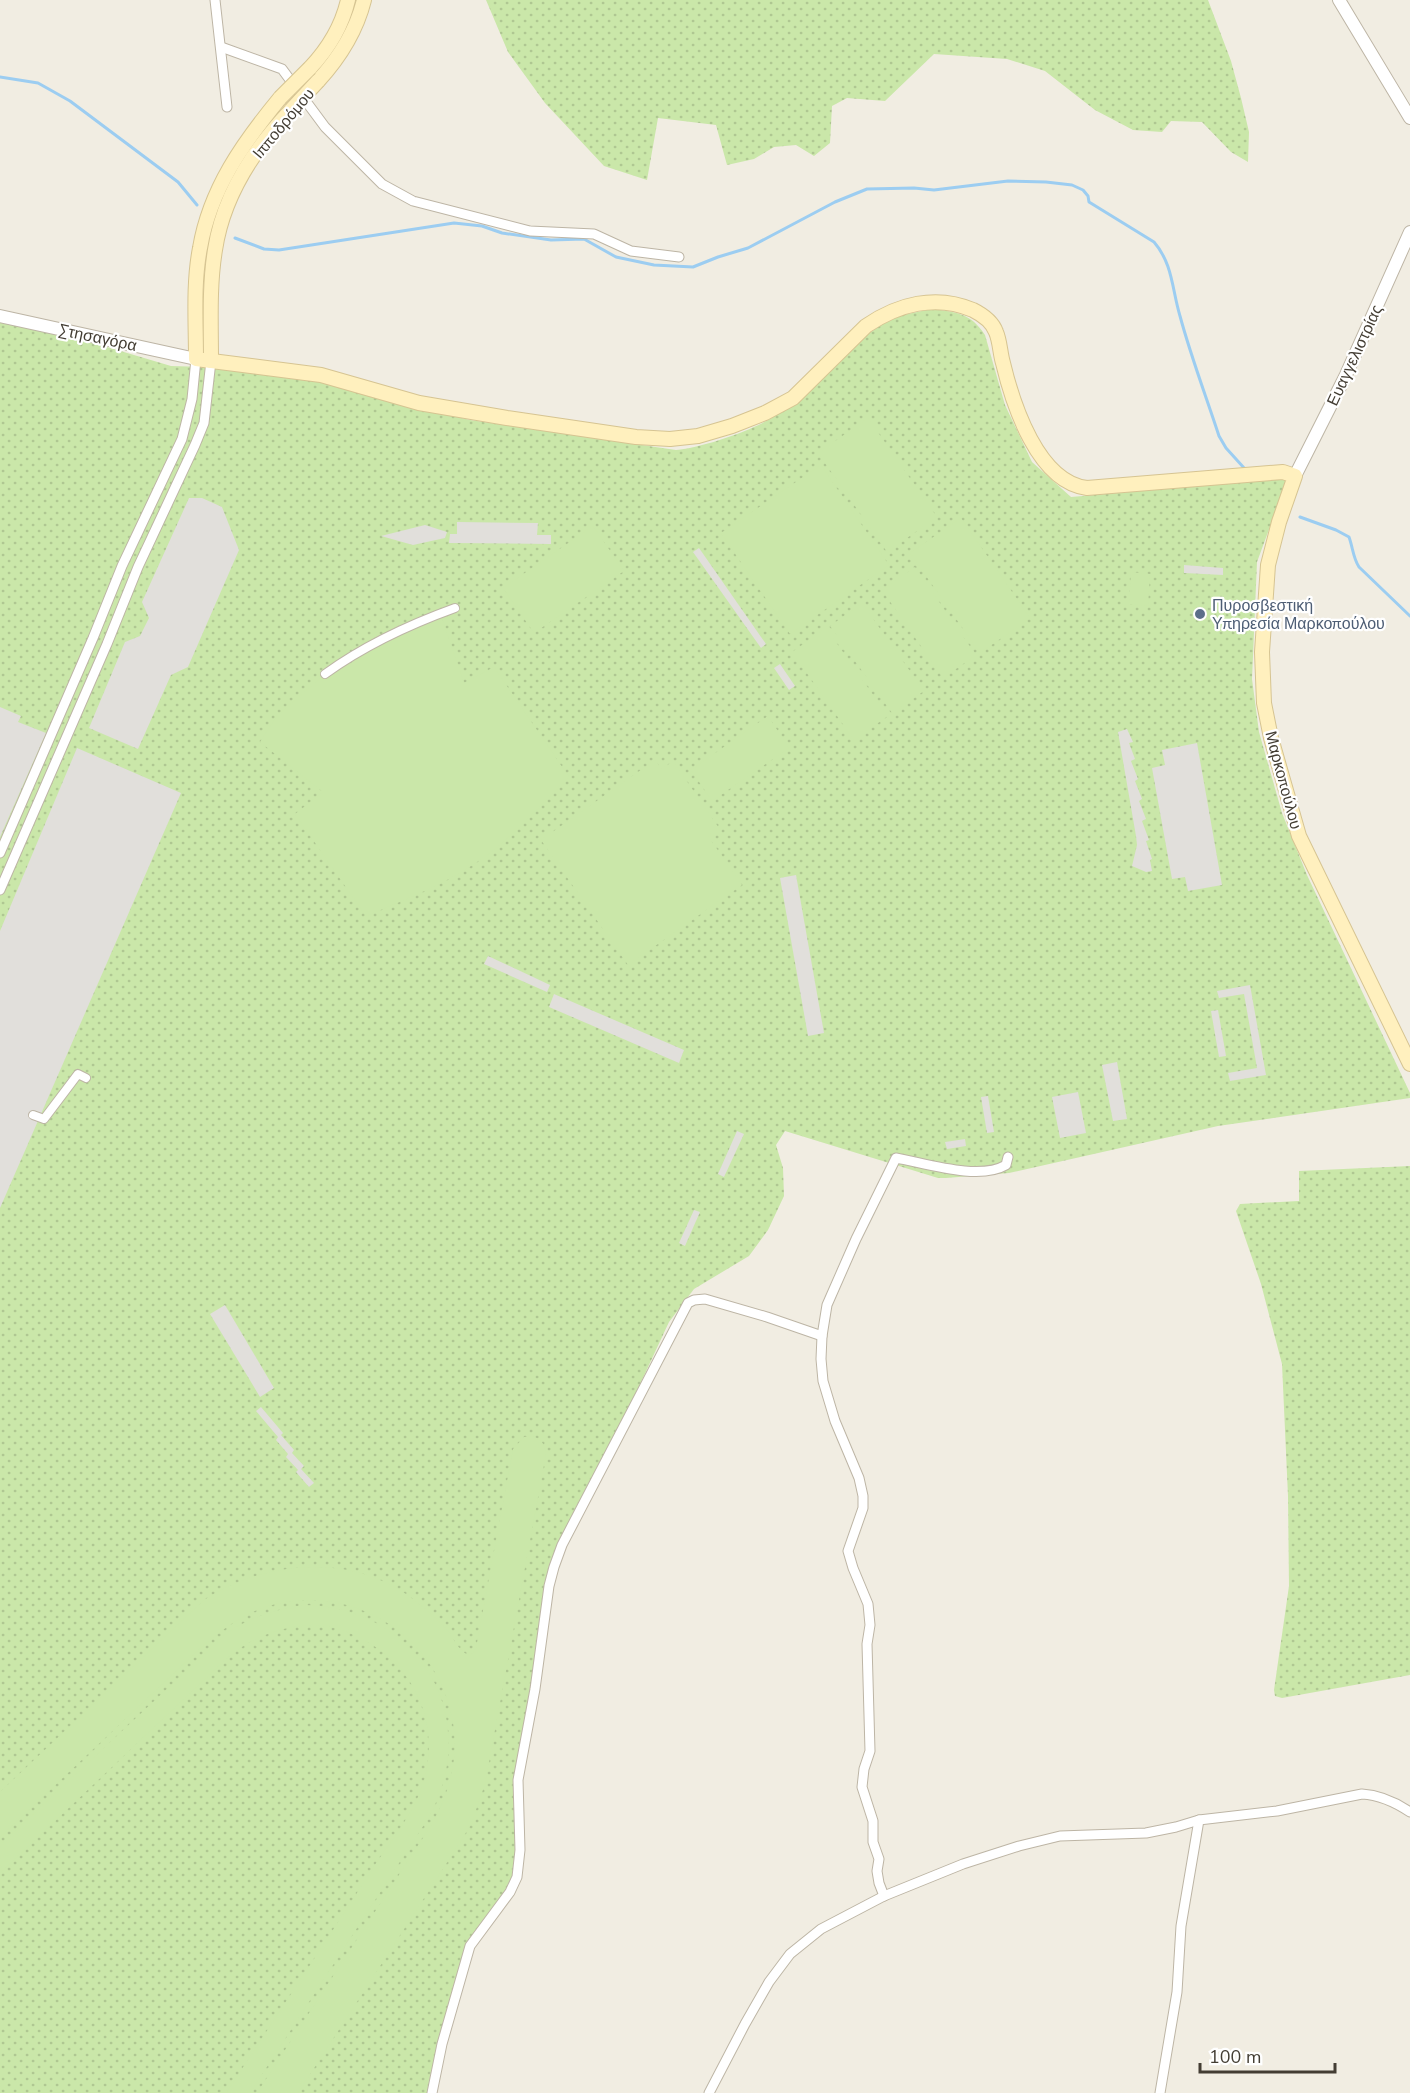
<svg xmlns="http://www.w3.org/2000/svg" width="1410" height="2093" font-family="'Nunito Sans',sans-serif">
<style>
.green{fill:url(#green-dots)}
.pitch{fill:#cae7a9}
.parking{fill:#e1dfdb}
.lines{fill:none;stroke-linecap:round;stroke-linejoin:round}
.stream{stroke:#9ccdf1;stroke-width:3}
.pedestrian-casing{stroke:#bdb5a5;stroke-width:10}
.minor-casing{stroke:#bdb5a5;stroke-width:11}
.tertiary-casing{stroke:#bdb5a5;stroke-width:14}
.secondary-casing{stroke:#d6c492;stroke-width:16}
.pedestrian{stroke:#fff;stroke-width:8}
.minor{stroke:#fff;stroke-width:9}
.tertiary{stroke:#fff;stroke-width:12}
.secondary{stroke:#fff0be;stroke-width:14}
.secondary-bridge-casing{stroke:#d6c492;stroke-width:16;stroke-linecap:butt}
.secondary-bridge{stroke:#fff0be;stroke-width:14}
.service-dot{fill:#5c6f8a;stroke:#fff;stroke-width:2}
.labels{text-anchor:middle;stroke-width:4.5;stroke-linejoin:round;paint-order:stroke}
.street-label{font-size:16px;fill:#433d33;stroke:#fff}
.service-label{font-size:16px;fill:#4e5e75;stroke:#fff;text-anchor:start}
</style>
<defs>
<pattern id="green-dots" width="8" height="8" patternUnits="userSpaceOnUse" patternTransform="scale(1.5)"><rect width="8" height="8" fill="#cae7a9"/><path d="M2 2h.1M6 6h.1" fill="none" stroke="#afc792" stroke-width="1.8" stroke-linecap="round"/></pattern>
</defs>
<rect width="100%" height="100%" fill="#f1ede2"/>
<g class="green">
<path d="M486,0H1208L1231,61L1241,98L1249,132L1248,162L1231,152L1202,122L1171,121L1162,132L1133,130L1095,110L1045,71L1007,59L934,54L885,101L847,98L832,106L830,143L814,156L796,145L774,147L754,159L727,165L716,125L658,118L647,180L604,166L545,103L508,52Z"/>
<path d="M932,309C956,312 971,313 985,335L1005,405L1032,462L1071,497L1288,478L1257,562L1252,679L1259,732L1282,813L1307,875L1410,1093V1098L1218,1126L1009,1173L946,1178H938L785,1131L776,1145L783,1168L784,1196L768,1230L749,1256L694,1289L669,1322L628,1410L560,1539L552,1562L516,1775L517,1862L511,1883L502,1898L465,1947L431,2072L428,2093H0V321L70,336L171,366L241,368L316,378L395,402L470,420L676,450C704,447 751,431 775,416C817,391 855,332 900,316C910,313 922,311 932,309Z"/>
<path d="M1410,1166V1675L1282,1698L1275,1696L1274,1690L1289,1586L1288,1496L1282,1364L1261,1284L1236,1211L1240,1204L1299,1201V1171Z"/>
</g>
<g class="pitch">
<path d="M868,418L937,517L887,552L818,453Z"/>
<path d="M821,465L889,565L790,634L721,533Z"/>
<path d="M961,518L1030,618L980,653L910,553Z"/>
<path d="M593,526L624,571L534,633L503,588Z"/>
<path d="M915,567L976,655L943,678L882,590Z"/>
<path d="M1131,572L1150,574L1148,606L1129,604Z"/>
<path d="M862,603L924,691L892,713L830,626Z"/>
<path d="M442,618L464,683L494,667L569,777C545,801 522,827 496,848C458,879 412,897 366,916L295,814L323,792L260,742L276,717L325,674L328,678C364,653 400,633 442,618Z"/>
<path d="M826,628L888,716L854,740L792,652Z"/>
<path d="M768,716L789,748L712,801L691,770Z"/>
<path d="M655,760L662,769L673,761L719,828L708,836L742,885L628,965L541,840Z"/>
<path d="M531,1436C541,1438 545,1444 546,1454L485,1784L471,1824L461,1841L298,2093H257L432,1824C450,1791 460,1755 452,1718C436,1629 338,1576 255,1611C236,1619 221,1631 205,1644L0,1837V1792L204,1600C267,1559 357,1552 418,1603C428,1611 439,1620 448,1631C454,1639 458,1650 468,1655L473,1653L476,1648L513,1449L524,1437Z"/>
<path d="M304,1605C418,1607 484,1716 429,1817L250,2093H226C275,2018 325,1943 373,1868C392,1839 419,1807 426,1773C439,1710 406,1655 347,1632C313,1618 269,1628 239,1649C227,1657 216,1669 205,1679L0,1873V1845L228,1632C252,1617 276,1609 304,1605Z"/>
</g>
<g class="parking">
<path d="M189,498H202L222,507L239,550L188,667L171,675L138,749L89,728L125,642L140,636L149,618L142,602Z"/>
<path d="M457,522L538,523L537,535H551V544L449,543L450,534H457Z"/>
<path d="M425,525L447,532L445,538L413,545L381,536Z"/>
<path d="M699,548L766,644L761,648L693,552Z"/>
<path d="M1184,565L1223,568V575L1184,573Z"/>
<path d="M780,664L795,686L789,690L774,668Z"/>
<path d="M0,707L21,716L18,722L46,733L0,837Z"/>
<path d="M1127,729L1133,742L1129,743L1135,759L1131,761L1138,779L1135,781L1142,799L1139,801L1146,819L1142,821L1149,840L1146,841L1152,859L1150,860L1152,871L1146,872L1132,866L1137,845L1136,836L1118,732Z"/>
<path d="M1197,743L1222,885L1188,891L1185,877L1172,879L1152,768L1165,765L1162,750Z"/>
<path d="M77,748L181,793L0,1208V931Z"/>
<path d="M796,875L824,1033L808,1036L780,878Z"/>
<path d="M488,956L550,985L547,992L484,964Z"/>
<path d="M1250,985L1266,1075L1230,1081L1228,1073L1257,1068L1244,994L1219,998L1217,991Z"/>
<path d="M554,994L684,1050L679,1063L549,1007Z"/>
<path d="M1218,1010L1226,1056L1219,1057L1211,1011Z"/>
<path d="M1117,1062L1127,1119L1113,1121L1102,1065Z"/>
<path d="M1078,1092L1086,1133L1060,1138L1052,1097Z"/>
<path d="M988,1096L994,1132L987,1133L981,1097Z"/>
<path d="M737,1131L744,1134L724,1177L718,1174Z"/>
<path d="M965,1139L966,1146L947,1149L945,1142Z"/>
<path d="M694,1210L700,1212L685,1246L679,1243Z"/>
<path d="M225,1305L274,1388L260,1397L210,1314Z"/>
<path d="M261,1407L283,1433L281,1435L294,1450L292,1453L304,1466L301,1469L314,1483L309,1487L296,1472L298,1470L286,1457L288,1454L276,1440L278,1437L256,1411Z"/>
</g>
<g class="lines">
<g class="stream">
<path d="M0,77L38,83L70,101L178,182L197,205"/>
<path d="M235,238L264,249L279,250L454,223L482,226L502,233L551,240L584,239L616,257L654,265L693,267L718,257L748,248L835,202L867,189L914,188L934,190L1008,181L1046,182L1072,185L1083,190L1088,196L1089,202L1154,242C1173,264 1172,290 1180,316C1191,357 1206,396 1219,436L1226,448L1245,469"/>
<path d="M1300,517L1336,530L1349,537C1353,548 1353,558 1359,567L1410,616"/>
</g>
<g class="pedestrian-casing">
<g id="pedestrian">
<path d="M325,674C365,645 408,625 455,608"/>
<path d="M33,1115L44,1119L78,1074L86,1078"/>
</g>
</g>
<g class="minor-casing">
<g id="minor">
<path d="M215,0L227,107"/>
<path d="M221,47L282,69L325,127L382,184L413,201L530,231L594,234L631,251L679,257"/>
<path d="M0,853L93,638L122,566L182,439L192,399L196,359"/>
<path d="M0,890L107,644L138,567L195,445L204,423L211,361"/>
<path d="M884,1896L879,1883L877,1871L879,1859L873,1842V1821L862,1787L864,1769L870,1751L867,1644L870,1625L868,1604L853,1568L848,1551L863,1508V1496L859,1478L835,1421L823,1381L821,1359L822,1336L827,1305L856,1239L896,1158C925,1163 979,1181 1006,1165L1008,1157"/>
<path d="M432,2093L442,2044L470,1946L510,1892L517,1877L520,1850L518,1780L535,1689L549,1586L554,1567L562,1545L688,1303L694,1300L705,1299L767,1317L822,1336"/>
<path d="M709,2093L745,2024L769,1982L790,1954L821,1929L884,1896L963,1864L1019,1846L1060,1836L1146,1833L1176,1827L1199,1820L1277,1811L1362,1794C1380,1795 1395,1802 1410,1812"/>
<path d="M1160,2093L1177,1992L1181,1926L1199,1820"/>
</g>
</g>
<g class="tertiary-casing">
<g id="tertiary">
<path d="M1339,0L1410,118"/>
<path d="M0,316L196,359"/>
<path d="M1295,476L1345,377L1410,232"/>
</g>
</g>
<g class="secondary-casing">
<g id="secondary">
<path d="M310,68C328,49 342,26 348,0"/>
<path d="M318,81C340,57 356,32 364,0"/>
<path d="M280,98C243,143 210,189 200,248C193,284 196,322 196,359L321,375L419,403L507,418L636,437L670,439L698,436L732,426L765,413L793,398L866,326C898,304 936,294 973,310C983,315 992,321 996,332C1000,341 1000,353 1003,363C1013,405 1038,482 1087,488L1283,472L1295,476L1279,522L1268,565L1262,652L1264,703L1271,738L1299,836L1410,1064"/>
<path d="M211,361C211,324 209,286 215,250C223,196 254,149 291,110"/>
</g>
</g>
<use href="#pedestrian" class="pedestrian"/>
<use href="#minor" class="minor"/>
<use href="#tertiary" class="tertiary"/>
<use href="#secondary" class="secondary"/>
<g class="secondary-bridge-casing">
<g id="secondary-bridge">
<path d="M280,98L310,68"/>
<path d="M291,110L318,81"/>
</g>
</g>
<use href="#secondary-bridge" class="secondary-bridge"/>
</g>
<circle class="service-dot" cx="1200" cy="614" r="6"/>
<g class="labels">
<g class="street-label">
<text transform="translate(283 123) rotate(-50)" y="6">Ιπποδρόμου</text>
<text transform="translate(98 337) rotate(12)" y="6">Στησαγόρα</text>
<text transform="translate(1354 355) rotate(-65)" y="6">Ευαγγελιστρίας</text>
<text transform="translate(1284 780) rotate(75)" y="6">Μαρκοπούλου</text>
</g>
<g class="service-label">
<text x="1212" y="611">Πυροσβεστική<tspan x="1212" dy="18">Υπηρεσία Μαρκοπούλου</tspan></text>
</g>
</g>
<path d="M1200 2063v9h135v-9" fill="none" stroke="#433d33" stroke-width="3"/>
<text x="1209" y="2063" font-size="18" fill="#433d33" stroke="#ffffff" stroke-width="4.5" paint-order="stroke">100 m</text>
</svg>
